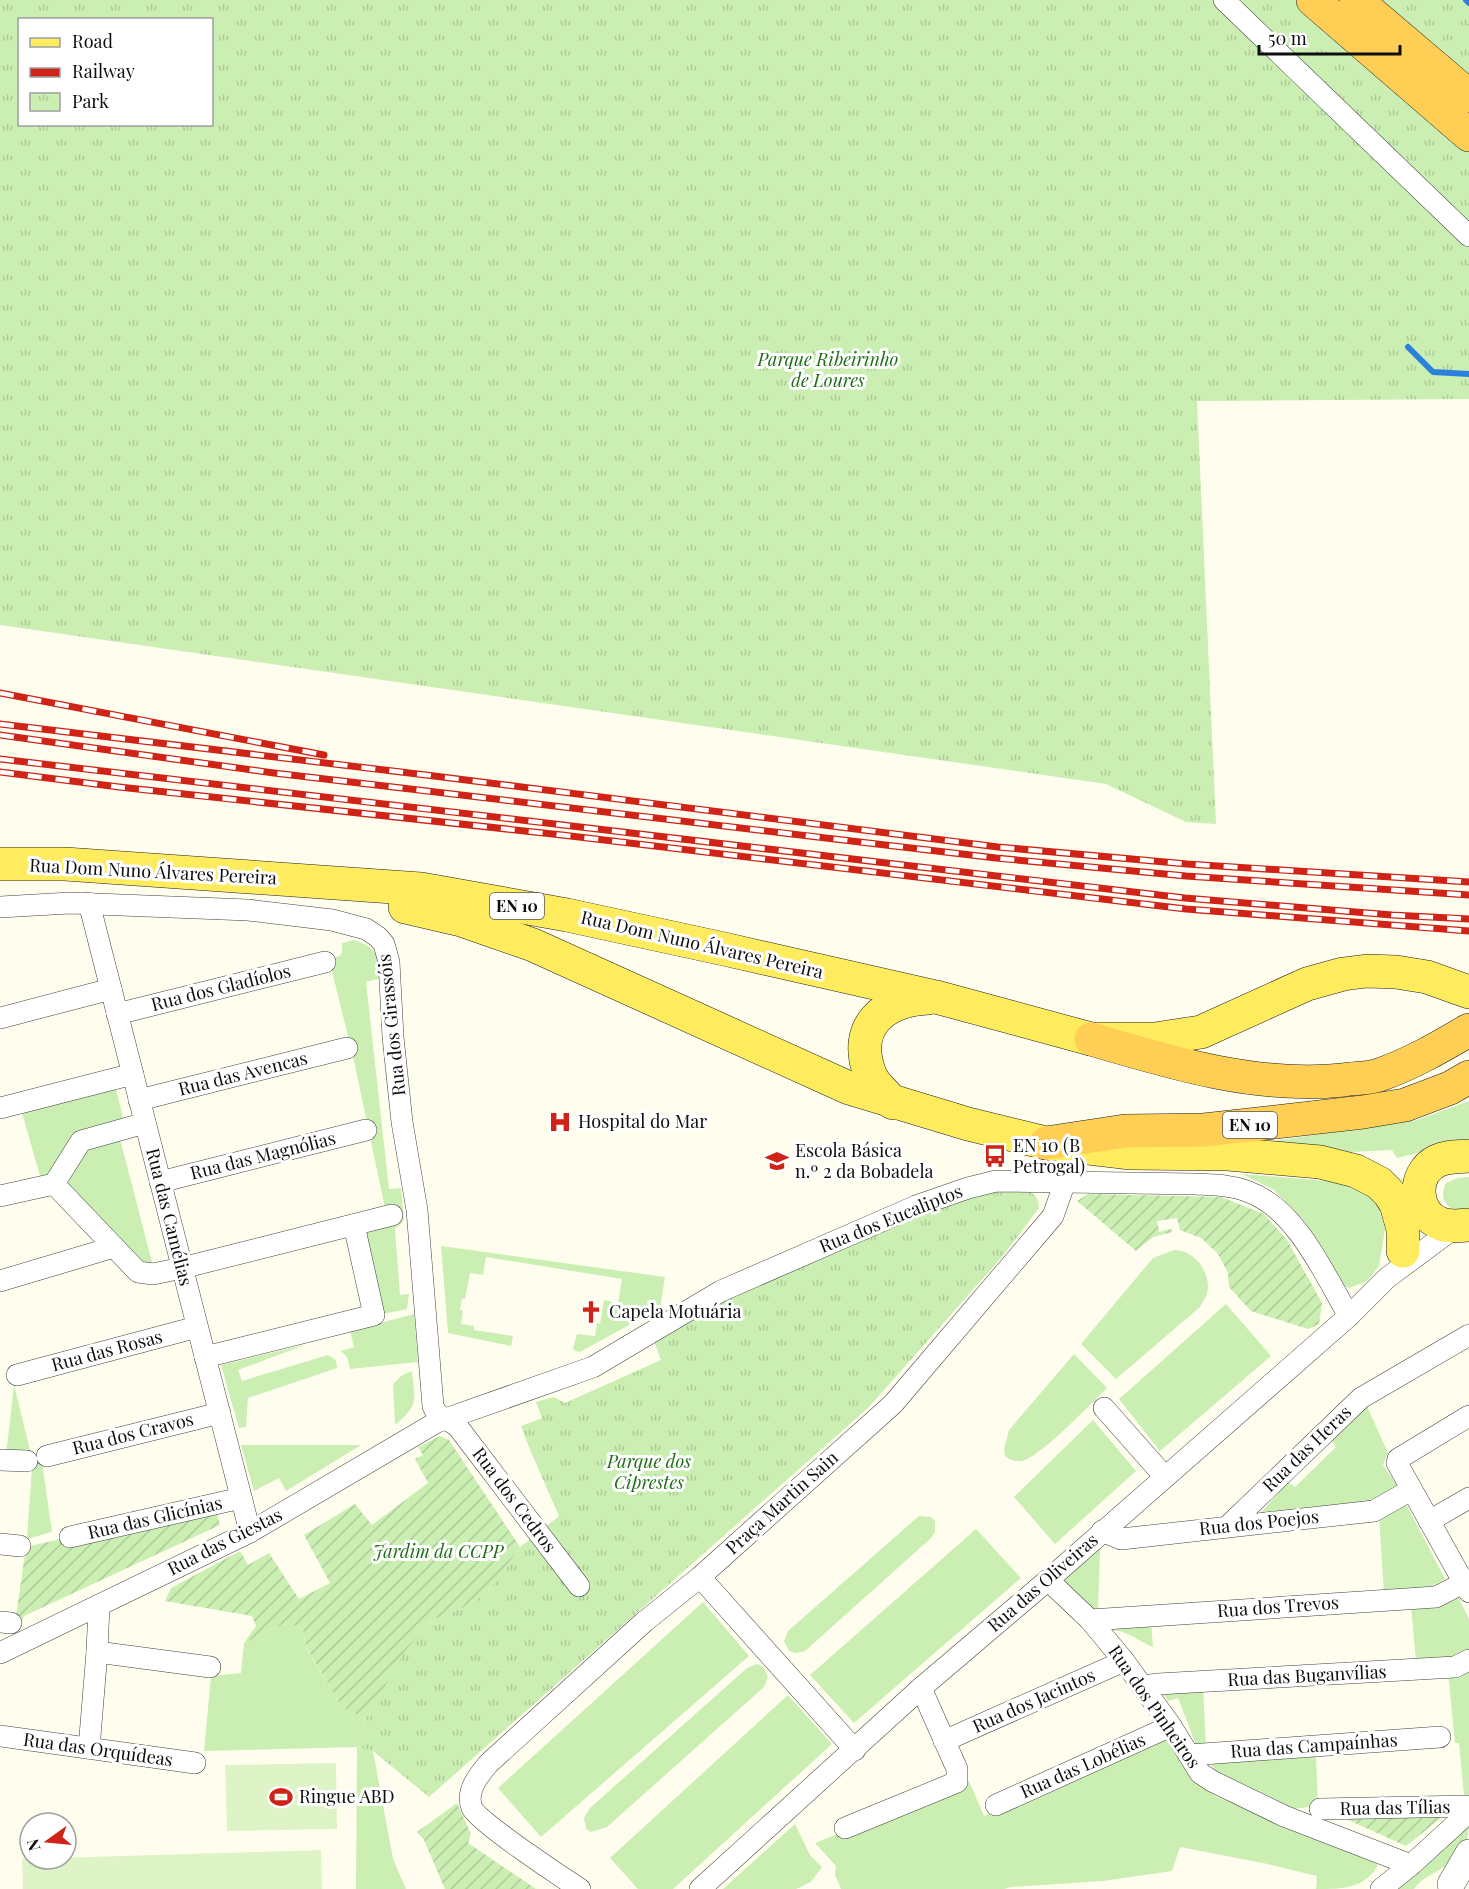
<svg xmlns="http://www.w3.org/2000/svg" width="1469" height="1889" font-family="'Playfair Display',serif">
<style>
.grass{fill:#cbeeb3}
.park{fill:url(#park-tufts);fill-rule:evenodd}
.garden{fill:url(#garden-furrows)}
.pitch{fill:#dff4c6}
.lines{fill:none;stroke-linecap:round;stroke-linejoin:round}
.stream{stroke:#2b80dc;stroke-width:6}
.minor-casing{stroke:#414141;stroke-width:22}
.tertiary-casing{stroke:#414141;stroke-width:28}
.primary-casing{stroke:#1f1f1f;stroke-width:34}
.trunk-casing{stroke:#1f1f1f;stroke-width:34}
.minor{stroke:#fff;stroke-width:21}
.tertiary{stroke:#fff;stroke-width:27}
.primary{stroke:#ffeb5e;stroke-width:33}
.trunk{stroke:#ffcf55;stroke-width:33}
.rail-casing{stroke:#ce2316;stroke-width:7}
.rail{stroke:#fff;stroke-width:4.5;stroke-dasharray:14;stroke-linecap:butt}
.labels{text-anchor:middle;stroke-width:6;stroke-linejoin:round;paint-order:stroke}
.shield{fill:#fff;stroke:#565656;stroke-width:1.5}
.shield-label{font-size:16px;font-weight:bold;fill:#0e0e0e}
.park-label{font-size:18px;font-style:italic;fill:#1e6d16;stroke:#fff}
.street-label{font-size:18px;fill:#0e0e0e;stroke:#fff}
.poi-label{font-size:18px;fill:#0e0e0e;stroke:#fff;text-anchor:start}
</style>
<defs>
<pattern id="park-tufts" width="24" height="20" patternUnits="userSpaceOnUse" patternTransform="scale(1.5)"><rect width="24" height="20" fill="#cbeeb3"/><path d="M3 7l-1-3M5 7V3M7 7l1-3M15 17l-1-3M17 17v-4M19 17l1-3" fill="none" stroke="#adcb99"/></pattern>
<pattern id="garden-furrows" width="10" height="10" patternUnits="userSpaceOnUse" patternTransform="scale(1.5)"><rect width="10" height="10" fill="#cbeeb3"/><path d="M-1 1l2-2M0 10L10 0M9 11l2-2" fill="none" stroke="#adcb99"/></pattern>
</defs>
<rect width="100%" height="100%" fill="#fffeee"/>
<g class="grass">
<path d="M354,940C378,948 379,956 382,978L366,982L389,1189L401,1188L404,1220L395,1229L400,1295L409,1294L407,1309L383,1314L362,1221L385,1208L354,1061L329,959L340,956L342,952V943Z"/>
<path d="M115,1085L124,1121L49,1174L40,1176L20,1106Z"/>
<path d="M1469,1101V1144H1454L1397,1158L1392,1150L1333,1153L1240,1146L1417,1120Z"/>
<path d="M119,1135L154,1270H141L58,1183L83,1144Z"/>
<path d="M1242,1174L1339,1182L1364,1189L1379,1208L1385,1230L1379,1266L1367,1281L1349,1288L1342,1285L1305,1222L1274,1190Z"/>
<path d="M1469,1177V1211C1450,1212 1437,1203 1446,1183L1458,1178Z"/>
<path d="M441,1246L665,1277L660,1308L580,1352L575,1351L573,1348L577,1334L595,1336L597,1323L600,1324L604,1300L618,1303L622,1279L486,1257L483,1275L470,1273L465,1299H462L460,1310L463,1311L461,1324L474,1326V1330L513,1336L511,1346L448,1333Z"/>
<path d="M1174,1250C1195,1250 1212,1273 1207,1294C1205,1298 1202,1303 1200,1307L1116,1379L1081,1344L1153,1258Z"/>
<path d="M1226,1304L1271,1356L1160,1451L1119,1399Z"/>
<path d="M414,1314L418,1362L350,1369L347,1357L341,1351L354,1347L350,1331Z"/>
<path d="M308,1344L238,1370L242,1381L328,1355L336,1360L337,1368L248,1398L246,1427L239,1428L221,1365Z"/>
<path d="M1074,1354L1107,1388C1090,1404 1042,1456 1022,1461C1015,1462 1010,1460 1005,1456L1004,1449L1009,1430Z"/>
<path d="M412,1371C415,1401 419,1405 395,1425L393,1384L401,1376Z"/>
<path d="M14,1385L31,1454L6,1456Z"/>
<path d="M1366,1404L1388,1453L1383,1465L1399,1488L1369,1507L1259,1515L1288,1482L1295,1487L1336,1447L1330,1438Z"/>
<path d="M1093,1420L1136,1471L1055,1544L1014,1497Z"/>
<path d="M241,1445H361L286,1491L279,1478L254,1491Z"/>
<path d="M27,1461H42L52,1532L27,1539L32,1467Z"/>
<path d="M1404,1500L1445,1579L1423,1591L1384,1593L1379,1516Z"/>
<path d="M919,1516L931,1517L935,1521V1532L930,1539L805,1651L796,1653L789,1651L784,1641L788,1631Z"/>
<path d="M976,1529L1021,1578L854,1723L810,1675Z"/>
<path d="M1100,1549L1098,1610L1089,1614L1059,1573Z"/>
<path d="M1457,1594L1469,1619V1650L1452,1659L1416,1661L1411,1606Z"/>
<path d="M703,1602L749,1656L541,1837L498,1788Z"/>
<path d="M1151,1621L1153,1647C1138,1641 1130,1632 1113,1630L1111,1624Z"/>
<path d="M287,1622L303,1630L306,1648L337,1699L346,1709L366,1719L358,1747L373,1751L393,1859L406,1889H356L357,1747L204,1751L211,1676L241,1673L244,1643Z"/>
<path d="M757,1664L763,1667L768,1677L764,1687L607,1827L591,1832L586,1829L584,1818L590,1808L747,1668Z"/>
<path d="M1469,1668V1795H1464L1459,1743H1455L1448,1672Z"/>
<path d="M1159,1687H1203L1206,1748L1198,1750L1178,1698L1168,1701Z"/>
<path d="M788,1695L832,1744L673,1889H638L610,1858Z"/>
<path d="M1161,1731L1197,1784L1219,1798L1253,1810L1367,1857L1378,1865C1364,1889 1343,1889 1316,1889L1317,1876L1263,1863L1180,1847L1172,1871L1103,1881L1011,1887L1004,1889H841L835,1875L836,1866L815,1843L969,1781L984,1816Z"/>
<path d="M1316,1755L1318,1806L1283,1810L1227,1789L1210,1762Z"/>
<path d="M795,1824L810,1855L822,1867L811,1882L796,1889H723Z"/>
<path d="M1469,1825C1468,1831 1468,1838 1466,1843C1459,1868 1427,1870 1414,1889H1388Z"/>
</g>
<g class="park">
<path d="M0,0H1469V399L1197,401L1216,824L1186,822L1106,784L0,625ZM20,20H212V124H20Z"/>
<path d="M998,1189C1015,1190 1039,1185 1039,1208L1002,1257L869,1407L429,1797L373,1751L358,1747L366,1719L402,1654L430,1621L464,1607L487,1593L520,1547L559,1516L531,1452L521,1426L542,1418L536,1402L554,1397L565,1403L661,1360L654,1341L724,1301L916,1216Z"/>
</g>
<g class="garden">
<path d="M1088,1194L1221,1197L1264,1214L1287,1240L1322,1303L1319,1324L1308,1329L1251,1311L1229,1287L1228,1273L1218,1254L1201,1238L1180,1230L1177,1218L1157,1221L1159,1232L1171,1229L1173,1232L1153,1237L1136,1251L1077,1201Z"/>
<path d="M440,1436L449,1440L520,1547L487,1593L464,1607L430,1621L405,1651L366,1719L345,1709L337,1699L306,1647L303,1630L287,1622L244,1643L256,1626L252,1616L165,1601L171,1588L240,1551L248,1565L269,1553L299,1599L330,1583L304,1535L355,1504L372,1525L428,1483L415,1459L423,1455L418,1447Z"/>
<path d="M215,1503L220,1525L24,1616L20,1627L15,1623L26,1547Z"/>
<path d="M457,1803L471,1834L468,1843L536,1889H445L424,1840L417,1832Z"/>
<path d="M1439,1811L1441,1818L1406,1846L1337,1815Z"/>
</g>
<g class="pitch">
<path d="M336,1763L337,1829L227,1831L225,1765Z"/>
<path d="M321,1850L322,1889H23L22,1859Z"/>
</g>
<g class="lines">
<g class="stream">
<path d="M1466,0L1469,3"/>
<path d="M1408,347L1433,372L1469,374"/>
</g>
<g class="minor-casing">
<g id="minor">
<path d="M1224,0L1469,236"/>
<path d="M89,903L250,1532"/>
<path d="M0,907L70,903L248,910L332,920L366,929L378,937L384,944L389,962L393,1037L402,1122L417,1210L433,1406C438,1419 449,1419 458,1427L579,1586"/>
<path d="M117,1014L325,962"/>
<path d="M0,1018L111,989"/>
<path d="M139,1100L347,1048"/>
<path d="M0,1108L133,1074"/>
<path d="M145,1123L81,1141L54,1184L138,1272L153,1274L182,1268L392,1215"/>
<path d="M160,1182L366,1130"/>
<path d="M0,1196L54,1184"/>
<path d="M0,1281L114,1247"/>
<path d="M205,1357L374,1315L354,1225"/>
<path d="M17,1375L197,1327"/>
<path d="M1104,1408L1165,1477"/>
<path d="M1469,1416L1398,1459L1397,1463L1469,1592"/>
<path d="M47,1456L220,1413"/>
<path d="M0,1460L27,1461"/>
<path d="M1429,1521L1469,1498"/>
<path d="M1228,1526L1361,1398L1469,1335"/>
<path d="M1102,1531L1121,1539L1374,1511L1411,1490"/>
<path d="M70,1537L241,1498"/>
<path d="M0,1544L20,1546"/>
<path d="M700,1577L855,1750"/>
<path d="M1048,1580L1090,1620L1124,1661L1171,1726L1200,1773L1212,1781L1284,1816L1411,1865"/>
<path d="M1090,1620L1436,1597L1469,1580"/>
<path d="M0,1622L11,1623"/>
<path d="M97,1652L210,1667"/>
<path d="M0,1653L250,1532L437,1422L593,1367L721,1291L916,1206L968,1188L996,1181L1195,1184C1213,1185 1232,1185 1249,1192C1297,1210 1324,1274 1349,1316"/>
<path d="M1144,1686L1158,1684L1455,1667L1469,1660"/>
<path d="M0,1736L195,1763"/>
<path d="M944,1741L1124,1661"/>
<path d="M89,1748L97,1652L99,1605"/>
<path d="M1189,1755L1440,1737"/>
<path d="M996,1805L1171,1726"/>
<path d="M1320,1809L1469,1806"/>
<path d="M845,1828L957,1782V1769L921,1688"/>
<path d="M580,1889C563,1878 477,1821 472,1808C465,1791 479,1775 489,1763L644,1622L700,1577L893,1404L1053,1216L1065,1182"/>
<path d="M700,1889L921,1688L1048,1580L1349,1316L1387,1278L1457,1226"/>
<path d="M1381,1889L1411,1865L1469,1812"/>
</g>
</g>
<g class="tertiary-casing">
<path id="tertiary" d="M1451,1884L1469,1853"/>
</g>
<g class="primary-casing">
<g id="primary">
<path d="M0,864H65L421,889L567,915L724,949L936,997L1091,1039H1155L1201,1032L1307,984L1343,974L1367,971L1396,972L1427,977L1469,992"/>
<path d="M405,907L461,920L533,945L849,1088L968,1124L1046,1143L1131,1153L1228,1154L1320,1162L1356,1171L1379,1183L1389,1193L1396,1204L1403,1229V1251"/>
<path d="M893,1103C886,1094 873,1084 870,1074C852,1027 883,1000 928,998"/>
<path d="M1469,1156C1458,1157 1447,1156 1437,1161C1411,1174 1414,1214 1441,1224C1450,1227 1460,1226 1469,1225"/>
</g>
</g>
<g class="trunk-casing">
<g id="trunk">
<path d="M1313,0L1469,135"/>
<path d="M1356,0L1469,96"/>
<path d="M1091,1039C1172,1063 1258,1089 1343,1080C1354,1078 1368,1079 1379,1075C1411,1064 1440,1047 1469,1030"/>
<path d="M1046,1143L1125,1131L1204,1130L1363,1112L1405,1105L1450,1088L1469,1077"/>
</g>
</g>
<use href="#minor" class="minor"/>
<use href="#tertiary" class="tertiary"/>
<use href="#primary" class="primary"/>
<use href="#trunk" class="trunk"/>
<g class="rail-casing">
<g id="rail">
<path d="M0,693L324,755"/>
<path d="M0,724L426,775L998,847L1187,864L1469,882"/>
<path d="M0,735L274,773L996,858L1186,876L1469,895"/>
<path d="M0,759L1185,898L1392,915L1469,919"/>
<path d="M0,772L119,787L562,835L1186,909L1469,931"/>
</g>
</g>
<use href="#rail" class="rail"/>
</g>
<defs>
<g id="hospital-bare" transform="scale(1.8)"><path d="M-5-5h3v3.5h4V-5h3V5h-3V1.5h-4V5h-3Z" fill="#ce2316" stroke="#fff" stroke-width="2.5" paint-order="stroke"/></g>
<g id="bus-bare" transform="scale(1.8)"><path d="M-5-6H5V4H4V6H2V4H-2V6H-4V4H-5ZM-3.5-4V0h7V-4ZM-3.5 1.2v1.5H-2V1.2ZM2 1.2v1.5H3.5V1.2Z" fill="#ce2316" stroke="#fff" stroke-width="2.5" paint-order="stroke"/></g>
<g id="school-bare" transform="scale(1.8)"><path d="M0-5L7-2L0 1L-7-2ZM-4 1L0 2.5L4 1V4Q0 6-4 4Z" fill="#ce2316" stroke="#fff" stroke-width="2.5" paint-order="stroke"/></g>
<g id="church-bare" transform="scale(1.8)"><path d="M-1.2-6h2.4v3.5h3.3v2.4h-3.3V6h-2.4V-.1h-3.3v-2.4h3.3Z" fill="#ce2316" stroke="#fff" stroke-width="2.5" paint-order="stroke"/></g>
<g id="stadium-bare" transform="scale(1.8)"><path d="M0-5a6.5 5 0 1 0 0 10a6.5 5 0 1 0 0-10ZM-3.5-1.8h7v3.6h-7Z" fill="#ce2316" stroke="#fff" stroke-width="2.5" paint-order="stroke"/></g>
</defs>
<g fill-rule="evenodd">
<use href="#hospital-bare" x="560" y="1122"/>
<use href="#bus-bare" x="995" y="1156"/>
<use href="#school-bare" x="777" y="1161"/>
<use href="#church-bare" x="591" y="1312"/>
<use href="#stadium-bare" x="281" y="1797"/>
</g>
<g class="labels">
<g class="shield">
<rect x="490" y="893" width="54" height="26" rx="4.5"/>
<rect x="1223" y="1112" width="54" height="26" rx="4.5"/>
</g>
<g class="shield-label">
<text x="517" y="912">EN 10</text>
<text x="1250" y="1131">EN 10</text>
</g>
<g class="park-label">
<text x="828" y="366">Parque Ribeirinho<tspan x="828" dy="21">de Loures</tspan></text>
<text x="649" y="1468">Parque dos<tspan x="649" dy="21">Ciprestes</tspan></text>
<text x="438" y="1558">Jardim da CCPP</text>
</g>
<g class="street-label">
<text transform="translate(153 872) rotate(3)" y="6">Rua Dom Nuno Álvares Pereira</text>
<text transform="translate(702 945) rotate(13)" y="6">Rua Dom Nuno Álvares Pereira</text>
<text transform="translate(221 988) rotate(-14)" y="6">Rua dos Gladíolos</text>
<text transform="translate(392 1025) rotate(-96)" y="6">Rua dos Girassóis</text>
<text transform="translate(243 1074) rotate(-14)" y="6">Rua das Avencas</text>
<text transform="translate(263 1156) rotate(-14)" y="6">Rua das Magnólias</text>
<text transform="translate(169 1217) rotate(76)" y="6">Rua das Camélias</text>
<text transform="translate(891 1219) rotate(-22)" y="6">Rua dos Eucaliptos</text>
<text transform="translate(107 1351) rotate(-15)" y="6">Rua das Rosas</text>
<text transform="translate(133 1434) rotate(-14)" y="6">Rua dos Cravos</text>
<text transform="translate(1307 1449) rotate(-44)" y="6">Rua das Heras</text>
<text transform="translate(514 1500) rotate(53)" y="6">Rua dos Cedros</text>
<text transform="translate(782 1503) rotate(-42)" y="6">Praça Martin Sain</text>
<text transform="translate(155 1518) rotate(-13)" y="6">Rua das Glicínias</text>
<text transform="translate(1259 1523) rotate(-6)" y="6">Rua dos Poejos</text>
<text transform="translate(225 1542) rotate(-27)" y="6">Rua das Giestas</text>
<text transform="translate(1043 1583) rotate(-41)" y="6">Rua das Oliveiras</text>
<text transform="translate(1278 1607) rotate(-4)" y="6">Rua dos Trevos</text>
<text transform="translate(1307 1676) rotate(-3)" y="6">Rua das Buganvílias</text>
<text transform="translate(1034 1701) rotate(-24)" y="6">Rua dos Jacintos</text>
<text transform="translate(1154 1707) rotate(55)" y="6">Rua dos Pinheiros</text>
<text transform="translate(1314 1746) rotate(-4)" y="6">Rua das Campaínhas</text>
<text transform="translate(98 1750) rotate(8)" y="6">Rua das Orquídeas</text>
<text transform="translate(1083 1766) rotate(-24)" y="6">Rua das Lobélias</text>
<text transform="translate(1395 1808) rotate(-1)" y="6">Rua das Tílias</text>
</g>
<g class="poi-label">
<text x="578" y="1128">Hospital do Mar</text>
<text x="1013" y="1152">EN 10 (B<tspan x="1013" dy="21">Petrogal)</tspan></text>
<text x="795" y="1157">Escola Básica<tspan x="795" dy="21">n.º 2 da Bobadela</tspan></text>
<text x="609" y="1318">Capela Motuária</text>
<text x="299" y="1803">Ringue ABD</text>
</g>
</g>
<rect x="18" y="18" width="195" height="108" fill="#ffffff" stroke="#9f9f9f" stroke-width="1.5"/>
<rect x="30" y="38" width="30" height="9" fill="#ffeb5e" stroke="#9f9f9f" stroke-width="1.5"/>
<text x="72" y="48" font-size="18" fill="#0e0e0e">Road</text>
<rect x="30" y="68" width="30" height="9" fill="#ce2316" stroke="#9f9f9f" stroke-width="1.5"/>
<text x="72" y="78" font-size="18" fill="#0e0e0e">Railway</text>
<rect x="30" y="93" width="30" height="18" fill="url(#park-tufts)" stroke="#9f9f9f" stroke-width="1.5"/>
<text x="72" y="108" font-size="18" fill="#0e0e0e">Park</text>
<g transform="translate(48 1841) rotate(255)"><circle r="28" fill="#ffffff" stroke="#9f9f9f" stroke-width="1.5"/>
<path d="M0-4.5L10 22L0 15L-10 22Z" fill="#ce2316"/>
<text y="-9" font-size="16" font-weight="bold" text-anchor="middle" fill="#0e0e0e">N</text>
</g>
<path d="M1259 45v9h141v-9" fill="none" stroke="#0e0e0e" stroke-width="3"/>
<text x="1268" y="45" font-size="18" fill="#0e0e0e" stroke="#ffffff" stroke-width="4.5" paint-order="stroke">50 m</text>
</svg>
